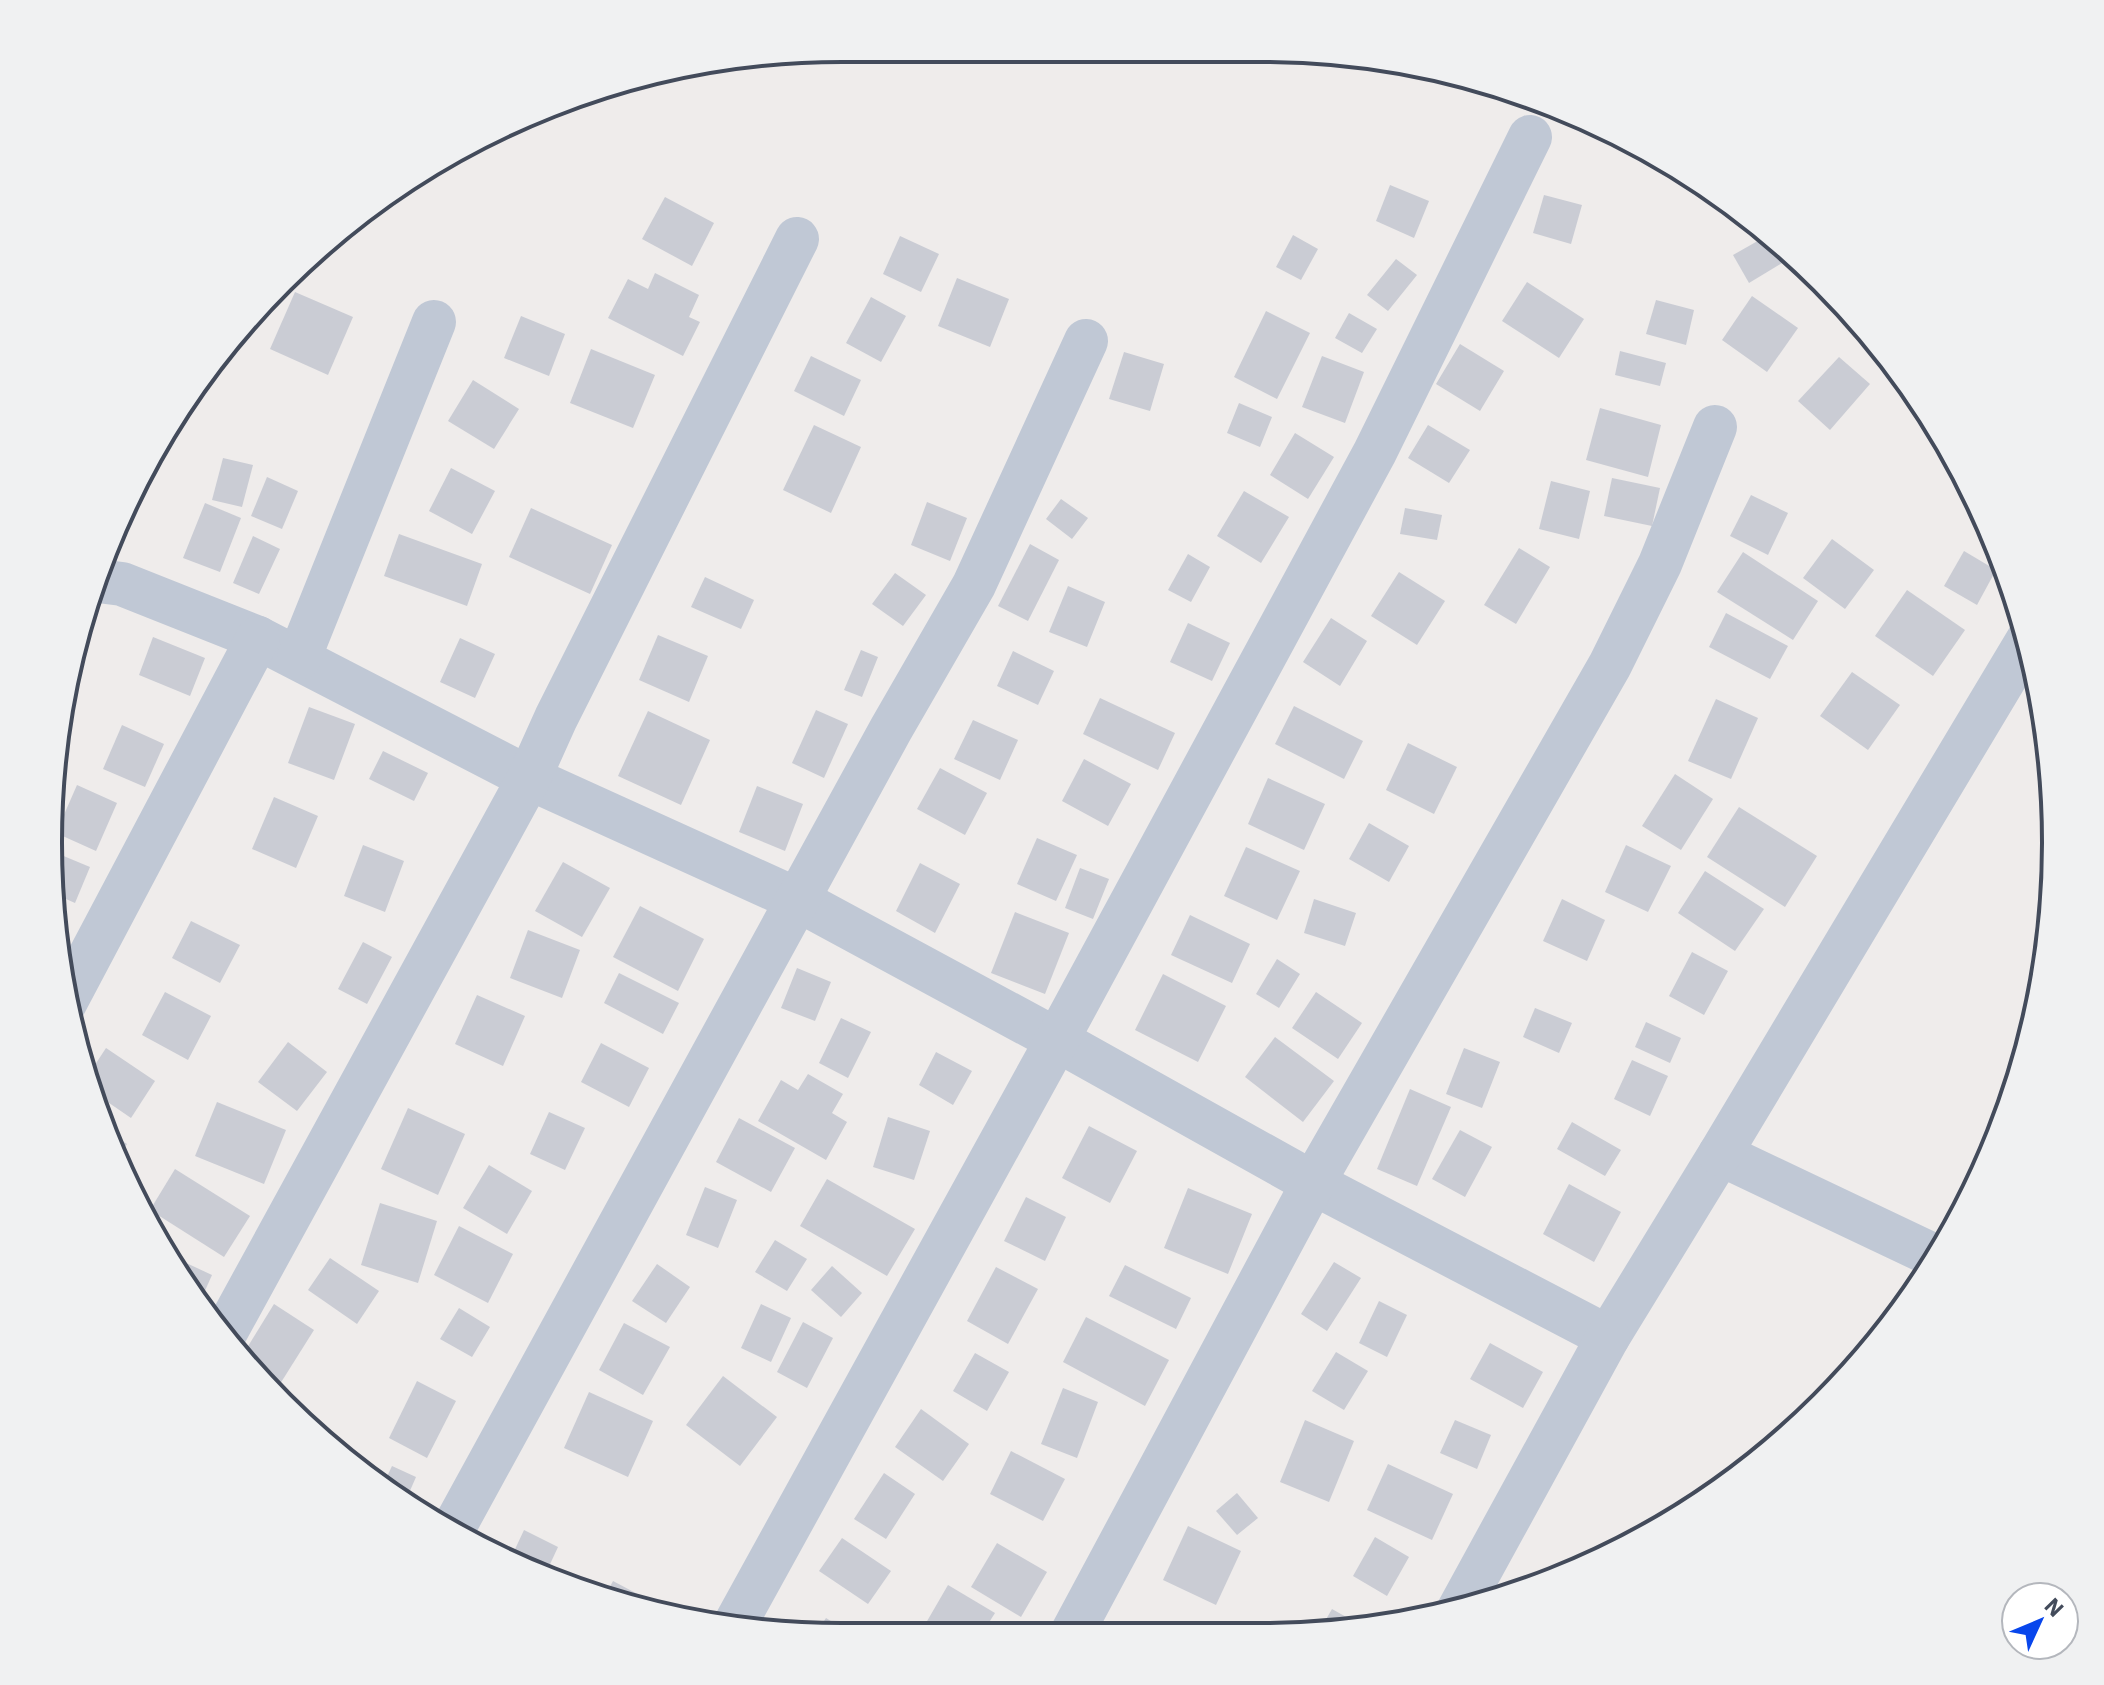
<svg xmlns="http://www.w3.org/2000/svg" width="2104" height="1685" font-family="'IBM Plex Sans',sans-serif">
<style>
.building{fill:#caccd4}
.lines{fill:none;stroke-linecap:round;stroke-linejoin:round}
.minor{stroke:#c0c8d5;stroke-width:44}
.rim{fill:none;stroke:#434b5b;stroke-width:4}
</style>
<rect width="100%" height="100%" fill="#efeceb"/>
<g class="building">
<path d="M1390,185L1429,201L1414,238L1376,221Z"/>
<path d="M1544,195L1582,205L1571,244L1533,233Z"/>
<path d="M665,197L714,223L692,266L642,239Z"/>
<path d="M1770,234L1787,260L1749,283L1733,255Z"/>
<path d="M1293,235L1318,249L1301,280L1276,267Z"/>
<path d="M900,236L939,254L921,292L883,274Z"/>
<path d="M1396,259L1417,275L1388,311L1367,295Z"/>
<path d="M655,273L699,295L689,317L700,322L683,356L608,318L628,279L648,289Z"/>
<path d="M957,278L1009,299L990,347L938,326Z"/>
<path d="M1527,282L1584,319L1559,358L1502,321Z"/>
<path d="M295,292L353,317L328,375L270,349Z"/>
<path d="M1752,296L1798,328L1767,372L1722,340Z"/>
<path d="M871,297L906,316L881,362L846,343Z"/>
<path d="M1656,300L1694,310L1686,345L1646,334Z"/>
<path d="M1266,311L1310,333L1277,399L1234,377Z"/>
<path d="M1349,313L1377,329L1362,353L1335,338Z"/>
<path d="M521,316L565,334L549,376L504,358Z"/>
<path d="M1460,344L1504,371L1480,411L1436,384Z"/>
<path d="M591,349L655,375L633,428L570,403Z"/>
<path d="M1620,351L1666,363L1660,386L1615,375Z"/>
<path d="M1124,352L1164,364L1150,411L1109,399Z"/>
<path d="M811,356L861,380L844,416L794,391Z"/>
<path d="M1322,356L1364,372L1345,423L1302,407Z"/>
<path d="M1839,357L1870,384L1830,430L1798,401Z"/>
<path d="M473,380L519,409L494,449L448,421Z"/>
<path d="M1239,403L1272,417L1260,447L1227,433Z"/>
<path d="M1600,408L1661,425L1648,477L1586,460Z"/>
<path d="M814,425L861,447L831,513L783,490Z"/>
<path d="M1428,425L1470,450L1449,483L1408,458Z"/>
<path d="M1295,433L1334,457L1308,499L1270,475Z"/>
<path d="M223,458L253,465L242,507L212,500Z"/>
<path d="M451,468L495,491L472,534L429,511Z"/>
<path d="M267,477L298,491L282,529L251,516Z"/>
<path d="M1612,478L1660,488L1652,526L1604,516Z"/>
<path d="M1551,481L1590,491L1579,539L1539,529Z"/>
<path d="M1244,491L1289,517L1261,563L1217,536Z"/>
<path d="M1751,495L1788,513L1768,555L1730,536Z"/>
<path d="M1061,499L1088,518L1072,539L1046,519Z"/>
<path d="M927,502L967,518L950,561L911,545Z"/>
<path d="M205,503L241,518L220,572L183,558Z"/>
<path d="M531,508L612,545L590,594L509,557Z"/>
<path d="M1405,508L1442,515L1437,540L1400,534Z"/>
<path d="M399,534L482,564L467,606L384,576Z"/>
<path d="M253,536L280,549L259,594L233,583Z"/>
<path d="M1832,539L1874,570L1845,609L1803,578Z"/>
<path d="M1030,544L1059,560L1028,621L998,606Z"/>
<path d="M1519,548L1550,567L1516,624L1484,605Z"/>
<path d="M1964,551L1996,570L1977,605L1944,586Z"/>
<path d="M1743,552L1818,601L1793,640L1717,592Z"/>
<path d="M1188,554L1210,567L1191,602L1168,590Z"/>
<path d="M1399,572L1445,601L1417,645L1371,616Z"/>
<path d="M895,573L926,595L903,626L872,604Z"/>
<path d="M705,577L754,600L741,629L691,607Z"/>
<path d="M1068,586L1105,602L1087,647L1049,632Z"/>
<path d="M1907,590L1965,630L1933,676L1875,636Z"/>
<path d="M1726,613L1788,646L1770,679L1709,647Z"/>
<path d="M1331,618L1367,641L1340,686L1303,662Z"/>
<path d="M1188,623L1230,643L1212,681L1170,662Z"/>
<path d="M658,635L708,656L689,702L639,680Z"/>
<path d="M153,637L205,658L190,696L139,675Z"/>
<path d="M460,638L495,654L475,698L440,682Z"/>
<path d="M861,650L878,657L862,697L844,690Z"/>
<path d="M1013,651L1054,671L1038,705L997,686Z"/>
<path d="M1852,672L1900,705L1868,750L1820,716Z"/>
<path d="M1100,698L1175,733L1158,770L1083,734Z"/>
<path d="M1716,699L1758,718L1731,779L1688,761Z"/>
<path d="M1294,706L1363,741L1344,779L1275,744Z"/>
<path d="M309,707L355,724L334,780L288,763Z"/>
<path d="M816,710L848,724L824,778L792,763Z"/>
<path d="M648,711L710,740L681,805L618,776Z"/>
<path d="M973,720L1018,740L1000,780L954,759Z"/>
<path d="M122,725L164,744L145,787L103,769Z"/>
<path d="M1408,743L1457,767L1434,814L1386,790Z"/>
<path d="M383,751L428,773L414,801L369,779Z"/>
<path d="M1084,759L1131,784L1108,826L1062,801Z"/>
<path d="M940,768L987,793L965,835L917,809Z"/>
<path d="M1675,774L1713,799L1681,850L1642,826Z"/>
<path d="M1268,778L1325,804L1304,850L1248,824Z"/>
<path d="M77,785L117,803L96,851L56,833Z"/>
<path d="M757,786L803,804L785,851L739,832Z"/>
<path d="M274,797L318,816L296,868L252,849Z"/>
<path d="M1739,807L1817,856L1785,907L1707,857Z"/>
<path d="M1369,823L1409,846L1389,882L1349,859Z"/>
<path d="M1037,838L1077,855L1056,901L1017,884Z"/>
<path d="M363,845L404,861L385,912L344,896Z"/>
<path d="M1626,845L1671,866L1648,912L1605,892Z"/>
<path d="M1246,847L1300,871L1277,920L1224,896Z"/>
<path d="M54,852L90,867L75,903L57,895Z"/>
<path d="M563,862L610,888L582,937L535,911Z"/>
<path d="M920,863L960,884L935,933L896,911Z"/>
<path d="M1080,868L1109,879L1093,919L1065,908Z"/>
<path d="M1705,871L1764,909L1735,951L1678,913Z"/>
<path d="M1314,899L1356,913L1345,946L1304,933Z"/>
<path d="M1562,899L1605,920L1587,961L1543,941Z"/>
<path d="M640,906L704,939L678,991L613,957Z"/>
<path d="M1015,912L1069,933L1045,994L991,973Z"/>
<path d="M1190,915L1250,944L1232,983L1171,955Z"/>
<path d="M191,921L240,945L220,983L172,958Z"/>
<path d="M528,930L580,950L562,998L510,978Z"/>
<path d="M363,942L392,957L367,1004L338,989Z"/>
<path d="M1692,952L1728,971L1704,1015L1669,996Z"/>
<path d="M1277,959L1300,974L1279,1008L1256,994Z"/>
<path d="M797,968L831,982L815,1021L781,1008Z"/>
<path d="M619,973L679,1003L663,1034L604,1003Z"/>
<path d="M1163,974L1226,1006L1198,1062L1135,1030Z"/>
<path d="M165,992L211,1016L188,1060L142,1035Z"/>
<path d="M1316,992L1362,1023L1338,1059L1292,1028Z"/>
<path d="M477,995L525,1016L503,1066L455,1044Z"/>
<path d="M1535,1008L1572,1023L1559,1053L1523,1037Z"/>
<path d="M841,1018L871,1032L848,1078L819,1063Z"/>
<path d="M1646,1022L1681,1038L1670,1063L1635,1047Z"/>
<path d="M1275,1037L1334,1081L1303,1122L1245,1077Z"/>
<path d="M288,1042L327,1072L297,1111L258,1082Z"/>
<path d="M601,1043L649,1068L629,1107L581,1082Z"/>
<path d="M106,1048L155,1081L131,1118L96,1094L89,1074Z"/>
<path d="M1464,1048L1500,1062L1482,1108L1446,1094Z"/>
<path d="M936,1052L972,1071L953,1105L919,1085Z"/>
<path d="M1632,1060L1668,1076L1650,1116L1614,1099Z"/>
<path d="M808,1074L843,1094L832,1113L847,1122L826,1160L758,1121L781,1080L798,1090Z"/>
<path d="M1410,1089L1451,1107L1417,1186L1377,1169Z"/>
<path d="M217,1102L286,1130L264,1184L195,1156Z"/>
<path d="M408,1108L465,1134L438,1195L381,1169Z"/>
<path d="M549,1112L585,1128L565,1170L530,1154Z"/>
<path d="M888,1117L930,1131L914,1180L873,1167Z"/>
<path d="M739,1118L795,1148L771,1192L716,1162Z"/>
<path d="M1572,1122L1621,1150L1605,1176L1557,1149Z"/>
<path d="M1089,1126L1137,1151L1110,1203L1062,1178Z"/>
<path d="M1460,1130L1492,1147L1465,1197L1432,1179Z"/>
<path d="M109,1132L127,1144L118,1158Z"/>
<path d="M489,1165L532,1191L507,1234L463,1208Z"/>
<path d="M175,1169L250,1216L224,1257L150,1210Z"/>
<path d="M827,1179L915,1229L887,1276L800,1226Z"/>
<path d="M1569,1184L1621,1212L1594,1262L1543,1234Z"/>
<path d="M705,1187L737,1200L718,1248L686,1235Z"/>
<path d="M1188,1188L1252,1214L1228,1274L1164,1248Z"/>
<path d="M1026,1197L1066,1217L1045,1261L1004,1241Z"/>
<path d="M380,1203L437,1221L418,1283L361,1265Z"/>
<path d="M459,1226L513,1254L488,1303L434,1275Z"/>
<path d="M775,1240L807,1259L787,1291L755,1272Z"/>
<path d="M167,1254L212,1275L199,1304L188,1287Z"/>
<path d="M330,1258L379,1291L357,1324L308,1290Z"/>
<path d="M1334,1262L1361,1278L1327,1331L1301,1314Z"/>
<path d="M657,1264L690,1287L666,1323L632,1301Z"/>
<path d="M1125,1265L1191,1298L1176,1329L1109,1296Z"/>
<path d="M832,1266L862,1293L841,1317L811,1290Z"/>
<path d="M996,1267L1038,1289L1008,1344L967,1321Z"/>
<path d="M1379,1301L1407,1315L1387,1357L1359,1343Z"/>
<path d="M274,1304L314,1330L280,1384L253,1367L242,1356Z"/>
<path d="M761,1304L791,1318L771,1362L741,1348Z"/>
<path d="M459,1308L490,1327L472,1357L440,1339Z"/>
<path d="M1086,1317L1169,1360L1145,1406L1063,1362Z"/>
<path d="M803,1322L833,1338L807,1388L777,1372Z"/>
<path d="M624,1323L670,1347L643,1395L599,1370Z"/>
<path d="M1490,1343L1543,1372L1523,1408L1470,1379Z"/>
<path d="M1336,1352L1368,1371L1344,1410L1312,1391Z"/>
<path d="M975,1353L1009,1372L987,1411L953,1391Z"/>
<path d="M723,1376L777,1417L740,1466L686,1425Z"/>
<path d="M417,1381L456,1401L427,1458L389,1438Z"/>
<path d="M1063,1388L1098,1402L1077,1458L1041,1444Z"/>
<path d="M589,1392L653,1421L628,1477L564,1448Z"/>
<path d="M921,1409L969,1444L943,1481L895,1447Z"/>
<path d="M1305,1420L1354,1441L1329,1502L1280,1482Z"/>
<path d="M1455,1420L1491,1435L1477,1469L1440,1453Z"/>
<path d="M339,1443L362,1457L355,1469L335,1449Z"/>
<path d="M1011,1451L1065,1479L1043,1521L990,1494Z"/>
<path d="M1388,1464L1453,1494L1432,1540L1367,1510Z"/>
<path d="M392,1466L416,1477L405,1502L382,1487Z"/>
<path d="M884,1473L915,1494L886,1539L854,1519Z"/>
<path d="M1237,1493L1258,1518L1237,1535L1216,1511Z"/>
<path d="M1188,1526L1241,1551L1216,1605L1163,1580Z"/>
<path d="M524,1530L558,1547L545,1575L509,1562Z"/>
<path d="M1375,1537L1409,1557L1387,1596L1353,1576Z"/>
<path d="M842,1538L891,1571L868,1604L819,1571Z"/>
<path d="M997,1543L1047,1572L1021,1617L971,1587Z"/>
<path d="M613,1581L679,1616V1617L637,1610L604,1598Z"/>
<path d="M948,1585L995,1613L981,1635H919Z"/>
<path d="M1332,1609L1364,1627L1317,1635Z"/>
<path d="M826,1618L853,1635H815Z"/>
<path d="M1189,1622L1212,1635H1181Z"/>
</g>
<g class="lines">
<g class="minor">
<path d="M98,581L122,584L258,638L529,778L798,900L1057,1040L1313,1183L1608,1337L1720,1154L1937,1257"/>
<path d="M299,658L434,322"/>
<path d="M65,1003L258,638"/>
<path d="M1720,1154L2029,638"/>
<path d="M223,1337L529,778L556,718L797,239"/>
<path d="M452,1531L891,729L974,585L1086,341"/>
<path d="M1458,1611L1608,1337"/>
<path d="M734,1626L1057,1040L1375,452L1530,137"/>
<path d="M1071,1635L1313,1183L1610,665L1660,564L1715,427"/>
</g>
</g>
<path d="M0 0H2104V1685H0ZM842 62H1262A780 780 0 0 1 2042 842V843A780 780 0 0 1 1262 1623H842A780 780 0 0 1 62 843V842A780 780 0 0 1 842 62Z" fill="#f0f1f2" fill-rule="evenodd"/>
<path class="rim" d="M842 62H1262A780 780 0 0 1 2042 842V843A780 780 0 0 1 1262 1623H842A780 780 0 0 1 62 843V842A780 780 0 0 1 842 62Z"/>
<g transform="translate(2040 1621) rotate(46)"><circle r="38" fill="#ffffff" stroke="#b4b7bd" stroke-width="2"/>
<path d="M0-6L14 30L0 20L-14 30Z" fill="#0846ec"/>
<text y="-12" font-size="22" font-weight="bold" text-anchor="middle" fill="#434b5b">N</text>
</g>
</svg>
